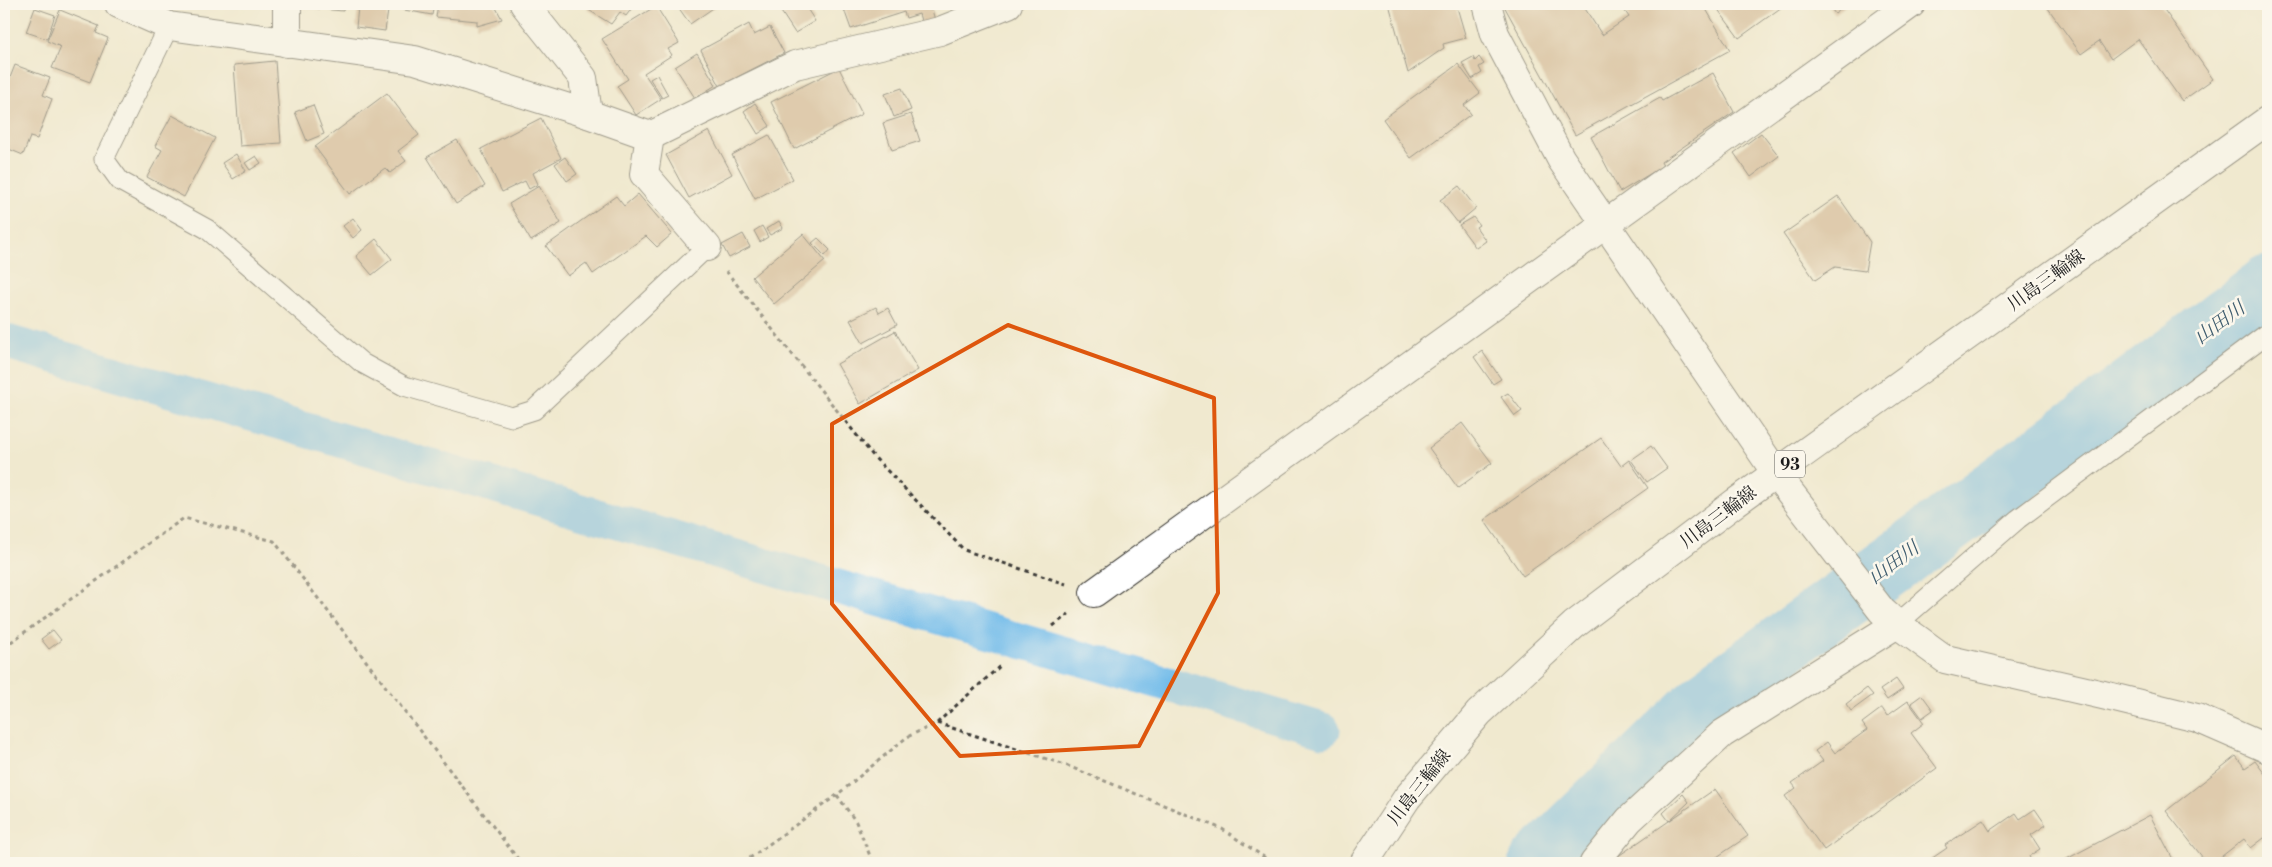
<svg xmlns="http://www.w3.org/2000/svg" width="2272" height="867" font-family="'Libre Bodoni','Noto Serif JP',serif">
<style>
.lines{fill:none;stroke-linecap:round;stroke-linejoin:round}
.canal{stroke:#71bbea;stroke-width:35}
.river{stroke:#71bbea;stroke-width:61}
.building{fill:#c9a783}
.lane-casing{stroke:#3c3b37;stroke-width:21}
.street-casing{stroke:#3c3b37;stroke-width:30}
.primary-casing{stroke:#3c3b37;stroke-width:30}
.path{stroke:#3c3b37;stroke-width:3;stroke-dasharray:4 4;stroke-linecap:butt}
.lane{stroke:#fff;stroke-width:19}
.street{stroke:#fff;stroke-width:28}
.primary{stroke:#fff;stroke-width:28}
.marked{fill:none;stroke:#de560d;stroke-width:4;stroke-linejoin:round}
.labels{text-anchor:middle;stroke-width:5;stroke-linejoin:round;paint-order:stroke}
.shield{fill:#fbf7ec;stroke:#5f5e5a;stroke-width:1}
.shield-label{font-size:16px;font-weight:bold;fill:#1c1c1c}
.street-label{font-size:18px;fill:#1c1c1c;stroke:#fbf7ec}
.water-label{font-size:19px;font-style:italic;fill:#3e5c6e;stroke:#fbf7ec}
</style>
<rect width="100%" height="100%" fill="#fbf7ec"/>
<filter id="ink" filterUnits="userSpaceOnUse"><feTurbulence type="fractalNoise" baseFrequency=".02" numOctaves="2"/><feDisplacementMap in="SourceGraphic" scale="10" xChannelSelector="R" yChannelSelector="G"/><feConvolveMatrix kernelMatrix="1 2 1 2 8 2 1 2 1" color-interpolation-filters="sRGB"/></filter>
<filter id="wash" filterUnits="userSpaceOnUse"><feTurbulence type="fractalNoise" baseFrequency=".0096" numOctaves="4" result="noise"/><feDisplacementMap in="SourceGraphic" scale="20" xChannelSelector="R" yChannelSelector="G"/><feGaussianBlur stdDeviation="1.12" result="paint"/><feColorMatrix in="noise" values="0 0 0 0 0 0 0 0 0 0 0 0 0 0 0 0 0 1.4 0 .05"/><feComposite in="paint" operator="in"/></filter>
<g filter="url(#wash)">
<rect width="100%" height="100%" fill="#f0e9cf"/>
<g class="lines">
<path class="canal" d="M4,341L1323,730"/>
<path class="river" d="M1539,863L1706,700L2086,423L2268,286"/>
</g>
<g id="blocks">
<g class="building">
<path d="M299,4H389L385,31L356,27L358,7L344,5L343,11L299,7Z"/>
<path d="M394,4H434L432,15L393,8Z"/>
<path d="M438,4H494L502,19L477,26V21L436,17Z"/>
<path d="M591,4H635L626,16L620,12L611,24L587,9Z"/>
<path d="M676,4H719L690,24Z"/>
<path d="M776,4H804L815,21L795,33Z"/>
<path d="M842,4H927L929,10H932L935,20L922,24L919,14L906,18L904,12L851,29Z"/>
<path d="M1389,4H1456L1466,38L1443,44L1444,48L1408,73Z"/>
<path d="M1503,4H1582L1602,35L1629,17L1620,4H1703L1730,50L1575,135Z"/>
<path d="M1714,4H1786L1739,38Z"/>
<path d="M1828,4H1844L1845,6L1835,14Z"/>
<path d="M2045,4H2160L2213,79L2182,101L2138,39L2111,59L2099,41L2081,54Z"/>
<path d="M656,6L679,43L668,49L672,55L644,73L661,99L636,115L617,86L628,79L602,39Z"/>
<path d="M35,8L55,15L47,39L26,32Z"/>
<path d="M60,10L99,26L96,33L108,38L90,82L52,68L61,47L47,41Z"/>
<path d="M749,24L754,35L770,27L784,53L720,86L701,50Z"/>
<path d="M697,53L716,85L695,98L675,67Z"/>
<path d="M1473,57L1475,61L1479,57L1484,64L1479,67L1482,73L1472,79L1462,63Z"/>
<path d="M275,61L281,143L240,146L234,65Z"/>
<path d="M1458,64L1480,93L1464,105L1471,114L1411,158L1383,119Z"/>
<path d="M15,65L50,78L43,95L52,99L37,139L30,137L23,155L4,147V93Z"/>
<path d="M839,68L862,114L794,149L771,102Z"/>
<path d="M1713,73L1734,112L1661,162L1663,166L1620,192L1591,137L1660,98L1662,101Z"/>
<path d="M657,75L668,95L662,98L650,79Z"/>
<path d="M902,88L911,110L894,117L885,94Z"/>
<path d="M387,93L419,135L398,151L406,161L390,173L385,168L350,194L315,147Z"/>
<path d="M755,103L770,126L758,134L744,111Z"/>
<path d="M313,105L324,134L307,141L295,112Z"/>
<path d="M911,114L920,141L892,150L883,123Z"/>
<path d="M172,115L215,138L184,197L147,177L162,150L155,146Z"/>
<path d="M541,118L561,158L533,173L538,184L529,189L525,181L502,192L481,149Z"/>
<path d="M709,131L732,174L689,198L666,155Z"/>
<path d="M1761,133L1779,156L1751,177L1734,153Z"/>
<path d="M769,135L793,179L755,199L732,155Z"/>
<path d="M457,140L485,186L456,204L427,157Z"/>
<path d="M236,154L246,171L233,179L222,163Z"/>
<path d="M256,156L261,163L250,170L245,163Z"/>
<path d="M565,157L577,174L567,181L555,164Z"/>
<path d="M539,186L561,223L531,241L509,204Z"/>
<path d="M1459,186L1476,208L1458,223L1440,200Z"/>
<path d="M638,194L672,234L657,247L646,236L593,274L586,263L568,276L546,246L616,196L624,206Z"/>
<path d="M1838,196L1870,242L1865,271L1835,267L1815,280L1783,234Z"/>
<path d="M1473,217L1479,225L1476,227L1486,241L1476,248L1459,225Z"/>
<path d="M353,218L362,230L353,238L343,226Z"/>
<path d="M779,221L783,228L770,235L766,229Z"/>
<path d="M762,226L768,237L760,242L754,231Z"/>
<path d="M743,234L750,247L729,258L722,245Z"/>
<path d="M803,234L825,261L774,304L752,277Z"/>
<path d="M818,238L830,250L825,256L812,243Z"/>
<path d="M376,239L392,259L372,275L356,256Z"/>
<path d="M876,307L879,313L888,308L897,325L863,343L850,320Z"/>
<path d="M895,331L918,370L860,404L837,364Z"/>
<path d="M1482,351L1501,379L1493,384L1474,357Z"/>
<path d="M1508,393L1522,411L1515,416L1501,397Z"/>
<path d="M1462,423L1492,463L1458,488L1429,448Z"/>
<path d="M1601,438L1621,466L1629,460L1648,488L1523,576L1484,520Z"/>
<path d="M1651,446L1667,468L1647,482L1631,460Z"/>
<path d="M53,630L61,640L49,649L41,639Z"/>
<path d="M1896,679L1903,689L1887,700L1880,690Z"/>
<path d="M1867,688L1873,695L1851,711L1846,704Z"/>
<path d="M1922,695L1933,710L1922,718L1911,703Z"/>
<path d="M1908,701L1924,723L1911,733L1937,768L1824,850L1785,796L1796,788L1792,783L1823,761L1815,751L1827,742L1835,753L1867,730L1862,723L1882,708L1887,716Z"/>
<path d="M2236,756L2245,768L2255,761L2268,778V835L2251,848L2244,839L2213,863H2207L2166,811Z"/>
<path d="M1715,789L1748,836L1708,863H1621L1617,857L1669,821L1663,813L1683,794L1689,802L1669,821Z"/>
<path d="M2035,809L2046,825L2031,835L2040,849L2029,856L2032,863H1930L1928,861L1947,848L1945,845L1983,820L1990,831L2016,813L2020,819Z"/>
<path d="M2150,815L2175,863H2059Z"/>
</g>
</g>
</g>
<g filter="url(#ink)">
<use href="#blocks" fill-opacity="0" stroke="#3c3b37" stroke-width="1"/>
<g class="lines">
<g class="lane-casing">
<g id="lane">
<path d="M169,26L104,159L120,181L207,229L362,363L404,386L512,417L534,410L707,247"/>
<path d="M1897,624L2018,519L2268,333"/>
</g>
</g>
<g class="street-casing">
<g id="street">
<path d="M119,4L169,26L415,60L588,114L650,136L795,65L940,31L1008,4"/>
<path d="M524,4L583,78L588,114"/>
<path d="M1487,4L1495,34L1561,159L1785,486L1882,611L1897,624L1722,734L1629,820L1594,863"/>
<path d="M287,43V4"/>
<path d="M650,136L644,174L707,247"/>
<path d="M1094,593L1911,4"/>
<path d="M1897,624L1945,659L2103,695L2197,718L2268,749"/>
</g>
</g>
<g class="primary-casing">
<path id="primary" d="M1364,863L1407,798L1479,713L1574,625L1736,502L2268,120"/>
</g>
<g class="path">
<path d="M726,271L874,457L964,550L1066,584"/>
<path d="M1053,626L1070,613"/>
<path d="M4,647L184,518L274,541L521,863"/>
<path d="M937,723L1068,766L1222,829L1273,863"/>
<path d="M837,795L856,822L873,863"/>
<path d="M743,863L837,795L907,737L937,723L1000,666"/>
</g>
<use href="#lane" class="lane"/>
<use href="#street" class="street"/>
<use href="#primary" class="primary"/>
</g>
</g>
<path d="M0 0H2272V867H0ZM1008,325L1214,398L1218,593L1139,746L960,756L832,604V424Z" fill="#f0e9cf" fill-opacity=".55" fill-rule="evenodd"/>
<path class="marked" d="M1008,325L1214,398L1218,593L1139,746L960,756L832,604V424Z"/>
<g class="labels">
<rect class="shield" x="1775" y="450.5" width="30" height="27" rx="4"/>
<g class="shield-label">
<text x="1790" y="470">93</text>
</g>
<g class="street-label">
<text transform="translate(2046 280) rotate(-36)" y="6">川島三輪線</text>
<text transform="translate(1718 517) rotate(-37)" y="6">川島三輪線</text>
<text transform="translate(1419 787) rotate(-52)" y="6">川島三輪線</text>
</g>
<g class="water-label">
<text transform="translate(2219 322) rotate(-36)" y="7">山田川</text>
<text transform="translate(1893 562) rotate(-36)" y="7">山田川</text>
</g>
</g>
<rect width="2272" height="867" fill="none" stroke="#fbf7ec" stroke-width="20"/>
</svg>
